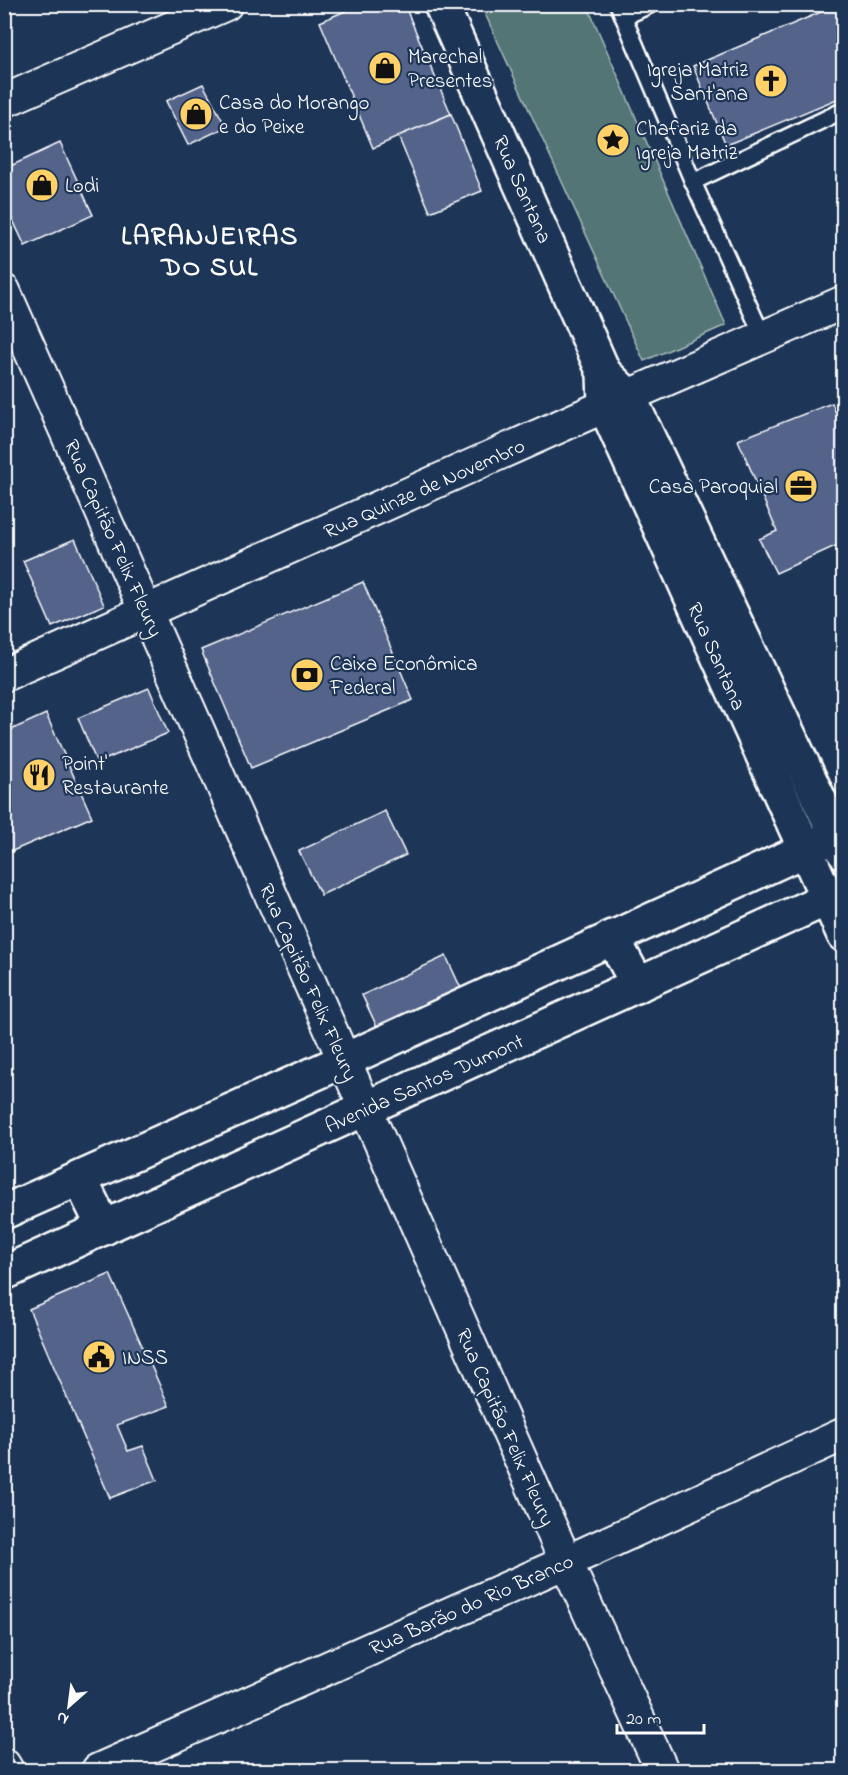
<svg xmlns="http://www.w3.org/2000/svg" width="848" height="1775" font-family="'Indie Flower',sans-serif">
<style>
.green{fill:#537576;stroke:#a9baba;stroke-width:1.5}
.building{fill:#52638a;stroke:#fff;stroke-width:1.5}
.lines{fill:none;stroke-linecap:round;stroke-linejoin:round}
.service-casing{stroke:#fff;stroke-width:20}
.minor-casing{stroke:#fff;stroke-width:36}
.tertiary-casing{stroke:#fff;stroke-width:38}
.secondary-casing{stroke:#fff;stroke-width:38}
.service{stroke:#1d3557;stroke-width:15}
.minor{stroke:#1d3557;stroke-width:32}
.tertiary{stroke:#1d3557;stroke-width:33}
.secondary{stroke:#1d3557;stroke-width:33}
.labels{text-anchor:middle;stroke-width:4.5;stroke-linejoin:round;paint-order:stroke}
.poi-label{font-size:21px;fill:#fff;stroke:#1d3557;text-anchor:start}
.street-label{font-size:21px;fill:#fff;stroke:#1d3557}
.district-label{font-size:27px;font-weight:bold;letter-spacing:1.5px;fill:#fff;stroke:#1d3557}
</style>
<rect width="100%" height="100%" fill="#1d3557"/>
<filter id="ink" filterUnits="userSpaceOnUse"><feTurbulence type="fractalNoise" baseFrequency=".0167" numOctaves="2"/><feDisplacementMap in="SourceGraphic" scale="12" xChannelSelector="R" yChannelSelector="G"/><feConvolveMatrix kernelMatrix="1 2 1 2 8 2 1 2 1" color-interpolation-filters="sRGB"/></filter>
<g filter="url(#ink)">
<path class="green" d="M481,5H587L726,325L644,361Z"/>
<g class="building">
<path d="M361,4H404L451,114L373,148L320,22Z"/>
<path d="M840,4H844V96L726,145L693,66Z"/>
<path d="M203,84L226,127L188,145L166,101Z"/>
<path d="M451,114L482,191L430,212L398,136Z"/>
<path d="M60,143L93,215L25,246L4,201V169Z"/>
<path d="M832,403L844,432V542L776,573L759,539L777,531L738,440Z"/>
<path d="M75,539L104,605L52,627L23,561Z"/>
<path d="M363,582L413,700L251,768L201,650Z"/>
<path d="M149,688L168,733L97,763L78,718Z"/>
<path d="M46,714L92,817L10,852L4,840V733Z"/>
<path d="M385,811L406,855L321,895L299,851Z"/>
<path d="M446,956L464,995L380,1033L362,995Z"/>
<path d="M110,1274L169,1406L117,1425L128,1451L143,1446L157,1480L110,1498L29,1309Z"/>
</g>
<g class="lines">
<g class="service-casing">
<g id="service">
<path d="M618,4L693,182L763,337"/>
<path d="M624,17L652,4"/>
<path d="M693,182L844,110"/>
</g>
</g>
<g class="minor-casing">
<g id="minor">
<path d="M4,101L226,4"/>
<path d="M4,291L566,1562L662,1770"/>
<path d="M4,675L605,406L844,302"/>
<path d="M4,1765L7,1770"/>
<path d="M98,1770L566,1562L844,1434"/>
</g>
</g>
<g class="tertiary-casing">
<g id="tertiary">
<path d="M441,4L604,373L605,406L844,935"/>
<path d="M604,373L629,397L844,852"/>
</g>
</g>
<g class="secondary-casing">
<g id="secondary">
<path d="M612,937L638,985"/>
<path d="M80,1179L104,1228"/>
<path d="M4,1212L343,1061L844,832"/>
<path d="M4,1273L844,891"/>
</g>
</g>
<use href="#service" class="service"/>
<use href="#minor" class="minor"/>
<use href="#tertiary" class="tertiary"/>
<use href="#secondary" class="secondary"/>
</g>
</g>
<defs>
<g id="shop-disc" transform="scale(1.725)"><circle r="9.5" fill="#ffd166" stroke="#1d3557"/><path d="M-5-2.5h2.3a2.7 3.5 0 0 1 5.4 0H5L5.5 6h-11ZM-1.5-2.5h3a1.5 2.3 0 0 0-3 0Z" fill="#111"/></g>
<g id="church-disc" transform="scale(1.725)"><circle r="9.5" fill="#ffd166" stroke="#1d3557"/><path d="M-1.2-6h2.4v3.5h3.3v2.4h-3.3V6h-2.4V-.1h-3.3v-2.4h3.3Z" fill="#111"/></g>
<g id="sight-disc" transform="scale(1.725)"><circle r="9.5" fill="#ffd166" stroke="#1d3557"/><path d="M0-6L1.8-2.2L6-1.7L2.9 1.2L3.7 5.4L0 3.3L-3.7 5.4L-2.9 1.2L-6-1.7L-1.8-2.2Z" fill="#111"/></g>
<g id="office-disc" transform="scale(1.725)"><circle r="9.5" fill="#ffd166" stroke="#1d3557"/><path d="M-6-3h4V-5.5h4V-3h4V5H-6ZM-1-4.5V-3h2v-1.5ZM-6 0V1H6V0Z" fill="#111"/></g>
<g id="bank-disc" transform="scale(1.725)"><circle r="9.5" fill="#ffd166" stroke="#1d3557"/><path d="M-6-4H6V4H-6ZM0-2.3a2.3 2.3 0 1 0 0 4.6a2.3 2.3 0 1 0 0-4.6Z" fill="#111"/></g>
<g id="restaurant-disc" transform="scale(1.725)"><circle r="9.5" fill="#ffd166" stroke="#1d3557"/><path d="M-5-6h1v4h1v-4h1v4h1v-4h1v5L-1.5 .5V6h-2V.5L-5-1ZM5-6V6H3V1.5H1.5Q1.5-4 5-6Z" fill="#111"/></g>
<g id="civic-disc" transform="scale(1.725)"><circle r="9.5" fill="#ffd166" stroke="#1d3557"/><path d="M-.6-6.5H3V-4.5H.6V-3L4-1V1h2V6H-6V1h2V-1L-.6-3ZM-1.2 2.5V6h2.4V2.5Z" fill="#111"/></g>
</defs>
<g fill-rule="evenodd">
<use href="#shop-disc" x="385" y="68"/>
<use href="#church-disc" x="771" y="81"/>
<use href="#shop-disc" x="196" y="114"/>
<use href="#sight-disc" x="613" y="140"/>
<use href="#shop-disc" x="42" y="185"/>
<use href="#office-disc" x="801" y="486"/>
<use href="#bank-disc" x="307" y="675"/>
<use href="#restaurant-disc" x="39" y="775"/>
<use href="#civic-disc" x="99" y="1357"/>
</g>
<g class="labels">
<g class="poi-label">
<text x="408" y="63">Marechal<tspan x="408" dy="24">Presentes</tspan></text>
<text x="748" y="76" text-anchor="end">Igreja Matriz<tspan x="748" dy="24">Sant'ana</tspan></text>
<text x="219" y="109">Casa do Morango<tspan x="219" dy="24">e do Peixe</tspan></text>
<text x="636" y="135">Chafariz da<tspan x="636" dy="24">Igreja Matriz</tspan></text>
<text x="65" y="192">Lodi</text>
<text x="778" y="493" text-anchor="end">Casa Paroquial</text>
<text x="330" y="670">Caixa Econômica<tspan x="330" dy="24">Federal</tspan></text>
<text x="62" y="770">Point'<tspan x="62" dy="24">Restaurante</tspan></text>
<text x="122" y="1364">INSS</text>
</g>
<g class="street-label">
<text transform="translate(523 189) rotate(66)" y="7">Rua Santana</text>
<text transform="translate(424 488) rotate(-24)" y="7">Rua Quinze de Novembro</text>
<text transform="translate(114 538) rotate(66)" y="7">Rua Capitão Felix Fleury</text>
<text transform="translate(717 656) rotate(66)" y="7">Rua Santana</text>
<text transform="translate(309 982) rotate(66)" y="7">Rua Capitão Felix Fleury</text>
<text transform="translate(424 1083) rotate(-24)" y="7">Avenida Santos Dumont</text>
<text transform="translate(506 1427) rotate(66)" y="7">Rua Capitão Felix Fleury</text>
<text transform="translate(471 1604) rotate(-24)" y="7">Rua Barão do Rio Branco</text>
</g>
<g class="district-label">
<text x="210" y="244">LARANJEIRAS<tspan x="210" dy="31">DO SUL</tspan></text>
</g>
</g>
<rect width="848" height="1775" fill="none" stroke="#1d3557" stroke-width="24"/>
<rect x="12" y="12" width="824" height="1751" fill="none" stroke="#fff" stroke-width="2" filter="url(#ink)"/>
<g transform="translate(69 1706) rotate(208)" stroke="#1d3557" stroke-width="4.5" paint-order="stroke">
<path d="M0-4.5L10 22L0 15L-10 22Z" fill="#ffffff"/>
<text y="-9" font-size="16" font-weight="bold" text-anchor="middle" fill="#ffffff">N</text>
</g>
<path d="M617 1724v9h87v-9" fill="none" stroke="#ffffff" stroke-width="3"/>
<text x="626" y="1724" font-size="18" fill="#ffffff" stroke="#1d3557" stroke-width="4.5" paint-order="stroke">20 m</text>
</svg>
